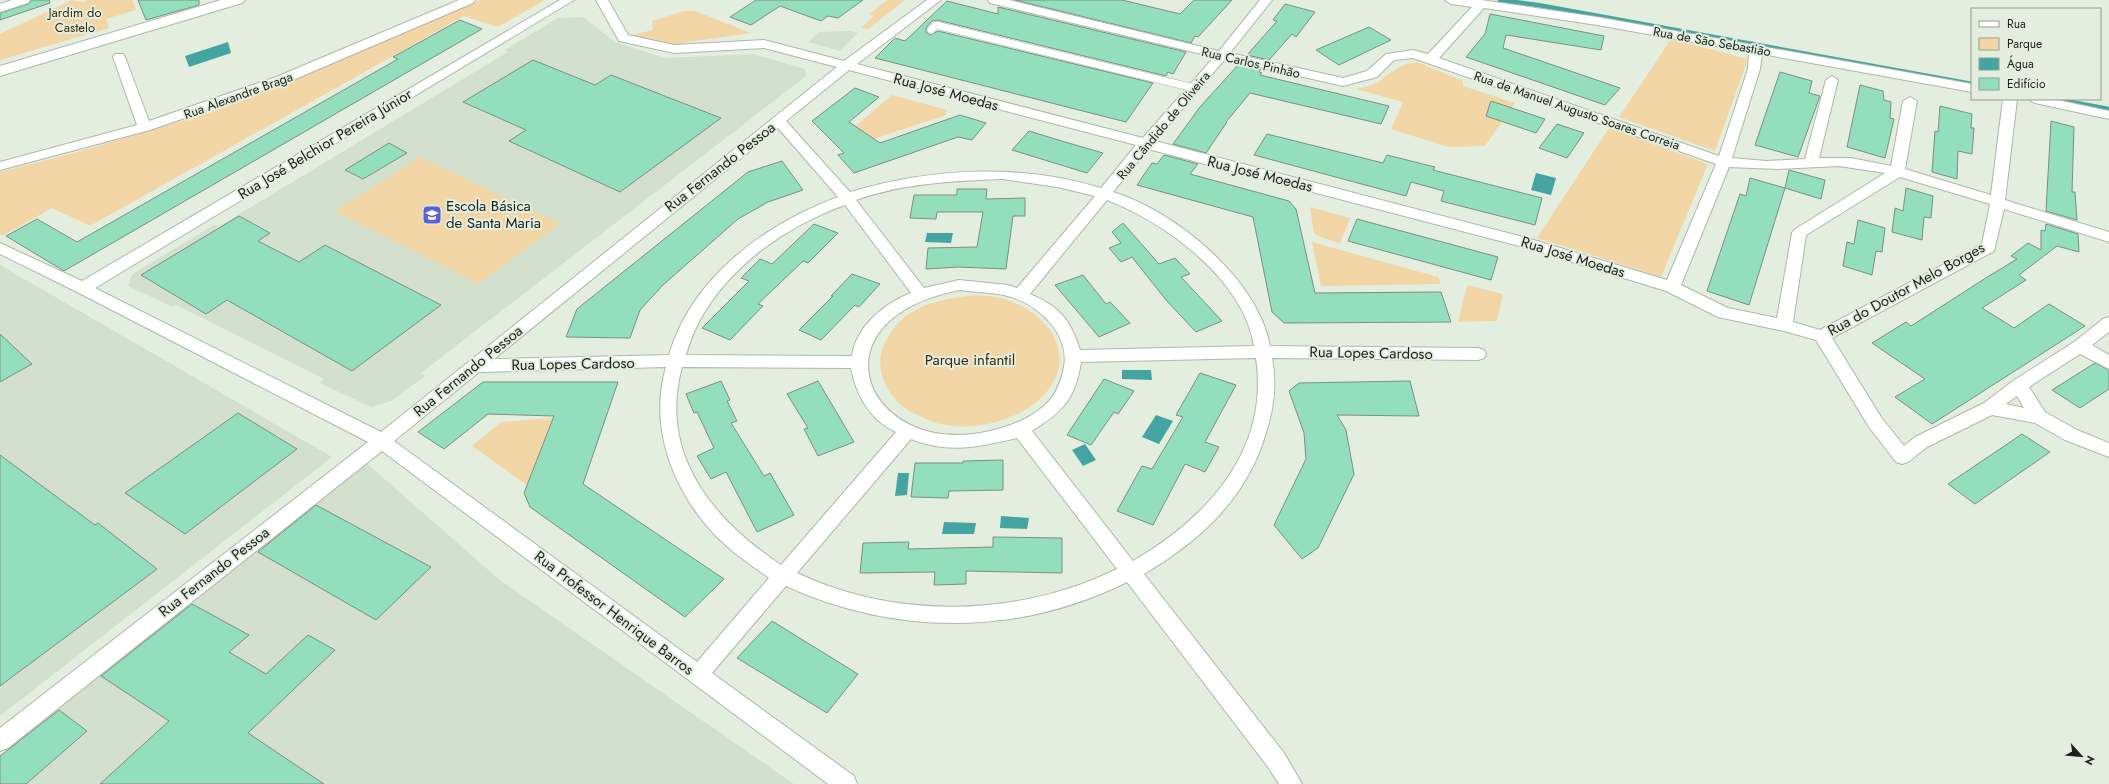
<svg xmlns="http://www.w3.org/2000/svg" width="2109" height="784" font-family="Jost,sans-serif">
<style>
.built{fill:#d2e0cd}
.green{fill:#f3d6a5}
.water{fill:#44a4a1}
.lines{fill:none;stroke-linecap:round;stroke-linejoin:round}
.stream{stroke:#44a4a1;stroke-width:4.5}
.building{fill:#93dfbd;stroke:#7d8d85}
.lane-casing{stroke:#adb7a9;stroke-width:8}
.street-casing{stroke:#adb7a9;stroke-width:2}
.secondary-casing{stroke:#adb7a9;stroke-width:2}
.lane{stroke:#fff;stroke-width:7}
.street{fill:#fff;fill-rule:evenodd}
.secondary{fill:#fff;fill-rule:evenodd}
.labels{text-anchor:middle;stroke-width:4;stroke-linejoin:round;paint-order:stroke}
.far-park-label{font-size:13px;fill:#392a0e;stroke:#e3eedf}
.far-street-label{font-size:13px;fill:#1c201b;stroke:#e3eedf}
.street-label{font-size:15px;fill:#1c201b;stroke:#e3eedf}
.poi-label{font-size:15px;fill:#1c201b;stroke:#e3eedf;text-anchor:start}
.park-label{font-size:15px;fill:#392a0e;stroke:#e3eedf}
</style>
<rect width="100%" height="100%" fill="#e3eedf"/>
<g class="built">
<path d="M583,17L615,42L665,58L753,54L805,69L806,76L421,373L425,376L391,401L371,407L320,383L324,379L176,305L172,307L128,286L132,274L214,225L218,227L508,52L505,50L558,18Z"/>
<path d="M850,31L858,33L840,51L808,42L819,32Z"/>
<path d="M0,265L332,457L0,716Z"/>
<path d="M364,461L501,581L794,784H0V756L98,674Z"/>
</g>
<g class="green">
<path d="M72,0L84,2L88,0H132L136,10L106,19L109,28L0,60V34Z"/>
<path d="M480,0H545L498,27L464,16L90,226L52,208L2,236L0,234V172L81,151L212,112L286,84Z"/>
<path d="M888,0H905L868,29L861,28L874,16L869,14Z"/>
<path d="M684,11H695L751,33L674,44L632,35L653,30L652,21Z"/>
<path d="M1671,39L1748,59L1715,151L1619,117Z"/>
<path d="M1417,62L1463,81V86L1515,103L1485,146L1448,147L1391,129L1403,102L1356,89C1363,87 1372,86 1378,82C1391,73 1399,64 1417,62Z"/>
<path d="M892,95L947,110L946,115L846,148L851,130Z"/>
<path d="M1609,128L1708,164L1661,277L1537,238Z"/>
<path d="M420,157L560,224L478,284L335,211Z"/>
<path d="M1310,207L1350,218L1340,244L1314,234Z"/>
<path d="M1312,242L1438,277L1441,284L1321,286Z"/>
<path d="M1467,285L1503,294L1497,321L1458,322Z"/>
<path d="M977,295C985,296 995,296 1004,299C1049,312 1082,358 1041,398C1015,423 967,433 933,422C926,419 920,416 913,413C901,408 891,396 885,383C869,352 896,316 926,305C943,299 959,297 977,295Z"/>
<path d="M553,418L527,485L472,446L501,422Z"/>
</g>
<g class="water">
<path d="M228,42L231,53L189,67L185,56Z"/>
<path d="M1536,173L1556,178L1551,195L1531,190Z"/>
<path d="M927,233H953L951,243L925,242Z"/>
<path d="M1122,370H1151L1152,380L1122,379Z"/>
<path d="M1156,415L1173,421L1159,444L1142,437Z"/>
<path d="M1085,444L1096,460L1083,466L1072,450Z"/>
<path d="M898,473H909L907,495L895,496Z"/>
<path d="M1001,516L1029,518L1027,529L1000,528Z"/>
<path d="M944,522L976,523L974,534H942Z"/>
</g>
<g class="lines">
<g class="stream">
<path d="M1500,0L1538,5L1972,84"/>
<path d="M2055,99L2109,109"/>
</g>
</g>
<g class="building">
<path d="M31,0H49L50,3L0,20V13L28,4Z"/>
<path d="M138,0H199V5L146,20Z"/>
<path d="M756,0H863L838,18L828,16L821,21L780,6L751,25L730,17Z"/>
<path d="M1015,0H1122L1180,14L1194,0H1232L1198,37L1195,36L1191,43Z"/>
<path d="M947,1L998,14V7L1186,52L1173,74L1168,72L1166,76L937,20L932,21L926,28V32L930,35L938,31L1153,83L1126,122L875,58L895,38L905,41Z"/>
<path d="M1285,4L1315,12L1296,37L1292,34L1269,60L1247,55L1277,21L1273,20Z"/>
<path d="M1490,14L1604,36L1601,50L1506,35L1503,48L1620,88L1605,105L1466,57L1485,34Z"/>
<path d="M460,20L482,29L64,271L6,236L37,219L77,242L398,59L393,57Z"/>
<path d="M1369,27L1391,40L1339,65L1316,50Z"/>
<path d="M533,60L595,85L611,75L721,118L620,192L509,141L526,130L463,102Z"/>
<path d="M1239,64L1261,69L1259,72L1262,73L1260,75L1389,106L1381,124L1250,93L1226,122H1227L1206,153L1173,144L1200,107Z"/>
<path d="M1780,72L1812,81L1809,93L1820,96L1798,157L1755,145Z"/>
<path d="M1860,85L1883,91L1884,100L1891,102L1890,118L1894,119L1885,158L1847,147Z"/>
<path d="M855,88L879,97L849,122L880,143L960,115L986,123L972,140L958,137L854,173L838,155L844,153L812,121Z"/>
<path d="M1491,101L1545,119L1536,133L1486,116Z"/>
<path d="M1940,106L1972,114L1971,128H1974L1972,154L1958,151L1957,179L1932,172L1935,131L1938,132Z"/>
<path d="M2051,121L2074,127L2072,192H2075L2077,220L2046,211Z"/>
<path d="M1557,124L1584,133L1567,158L1539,148Z"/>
<path d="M1029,131L1065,142L1103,153L1087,173L1012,150Z"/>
<path d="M1267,134L1383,163L1387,155L1435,167L1433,170L1542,198L1535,225L1441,201L1444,191L1411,182L1406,196L1254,155Z"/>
<path d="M389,143L407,153L363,179L345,170Z"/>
<path d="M1164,155L1198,164L1190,174L1289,201L1296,209L1315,293L1441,292L1451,322L1284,323L1272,312L1253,217L1137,185L1152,163L1157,164Z"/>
<path d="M782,161L803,190L768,202L738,219L663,285L640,310L630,338L566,337L577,309L748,172Z"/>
<path d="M1789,170L1825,180L1821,199L1785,188Z"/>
<path d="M1750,178L1785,188L1749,305L1707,291L1740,194L1746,196Z"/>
<path d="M1906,188L1933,196L1931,218L1924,217L1922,240L1892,232L1895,208L1903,211Z"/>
<path d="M957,189H987L986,199L1025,198V216H1013L1006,269L958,267L926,269L928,248L977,247L983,212H937L936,219L910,218L914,195H957Z"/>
<path d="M239,216L270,233L258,241L299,262L325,245L441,305L352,371L227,300L206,314L141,275Z"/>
<path d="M1357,219L1498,257L1491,280L1348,241Z"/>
<path d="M1858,220L1885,228L1882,252L1876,251L1872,275L1843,266L1847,242L1854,244Z"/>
<path d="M1123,223L1159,264L1175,258L1190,274L1181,277L1222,321L1196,332L1166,300L1132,257L1121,262L1109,248L1121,243L1112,232Z"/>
<path d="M814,224L838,233L808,263L803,261L758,304L763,306L730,340L702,328L749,281L741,278L760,259L772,264Z"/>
<path d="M2046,224L2078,234L2079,252L2057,246L2019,275L2026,280L1982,308L2014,328L2049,304L2085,326L1932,424L1895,397L1925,379L1872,343L1906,322L1911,326L1989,276L2017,259L2011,256L2028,243L2041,250V230L2045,231Z"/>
<path d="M852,274L880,284L859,307L855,305L821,340L799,330L833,296H831Z"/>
<path d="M1083,275L1106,304L1110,302L1130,323L1099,337L1055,285Z"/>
<path d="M0,334L32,364L0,382Z"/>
<path d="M2095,363L2109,370V389L2080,408L2052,390Z"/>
<path d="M1200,373L1236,385L1205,442L1219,447L1205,472L1185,464L1153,525L1117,511L1142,466L1152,469L1183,417L1176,415Z"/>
<path d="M1104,379L1134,391L1118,414L1114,412L1091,445L1067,435Z"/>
<path d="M721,381L730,400L727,401L737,421L731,423L764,476L770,473L794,515L757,532L726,472L711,479L697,456L714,448L697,412L694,413L686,394Z"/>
<path d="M818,381L854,442L818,456L804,429L808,428L787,394Z"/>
<path d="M1410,381L1419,416L1337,415L1346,430L1354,474L1318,548L1302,559L1274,525L1306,459L1304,433L1289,391L1299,383Z"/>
<path d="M483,382H618L583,484L724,579L685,617L530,507L524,493L554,416L488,414L444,449L418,432Z"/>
<path d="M238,413L297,449L185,534L125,493Z"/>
<path d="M2022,434L2050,452L1975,504L1948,484Z"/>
<path d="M0,455L95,525L98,523L157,569L0,686Z"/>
<path d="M1003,460V490L949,491L948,498L911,497L915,463H963V461Z"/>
<path d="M316,505L431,567L376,620L258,552Z"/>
<path d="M993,537L1062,538V573L966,571V584L934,585L935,572L860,573L863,543L909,542L908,549L993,547Z"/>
<path d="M192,604L249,635L229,652L266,674L308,635L335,650L248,733L324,784H100L169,721L101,676Z"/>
<path d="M772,621L858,674L827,713L737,658Z"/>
<path d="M59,710L87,731L26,784H0V756Z"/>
</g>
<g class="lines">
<g class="lane-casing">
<path id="lane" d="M931,30L936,25L1194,88"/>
</g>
<g class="street-casing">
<g id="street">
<path d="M12,0H30L28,3L0,12V4Z"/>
<path d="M459,0H475L473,3L286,83L150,130L0,170V162L137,125L113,57L115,54H123L125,57L149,121L276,77Z"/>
<path d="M560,0H574L95,288L381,432L837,67L764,48L674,53L619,41L596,0H608L628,35L674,45L764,40L844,61L927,0H941L857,64L1143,138L1214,57L990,3L988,0H1009L1219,51L1260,0H1272L1230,53L1343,78L1367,71L1386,54L1413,50L1428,54L1472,7L1451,4L1445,0H1481L1597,17L1972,84V92L1762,54L1760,69L1732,158L1766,161L1805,159L1826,80L1832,76L1838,80L1819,158H1851L1891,166L1903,101L1910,97L1917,101L1905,169L1991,195L2003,99H2017L2005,200L2109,232V242L2004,209L1994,251L1832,338L1881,417L1904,446L1915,437L1984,403L2013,381L2074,342L2103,319L2109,317V332L2092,345L2109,355V369L2080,354L2029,387L2045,412L2077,430L2109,443V457L2065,440L2035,423L1992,415L1927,447L1908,462L1902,464L1896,462L1869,427L1816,340L1784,331L1718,317L1666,291L1523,247L1148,149L1113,192C1175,211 1258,279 1270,346L1478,348L1484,350L1486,354L1484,358L1478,360L1272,358C1277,384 1274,408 1266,433C1247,498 1200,541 1144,574L1284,753L1302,784H1279L1268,767L1127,582C1019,636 896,636 786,586L712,673L854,776L857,784H828L382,451L8,748L0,751V728L368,442L77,292L0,254V243L82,281ZM1484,8L1597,25L1749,52L1748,69L1719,156L1439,58ZM1413,58L1716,164L1667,280L1527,238L1155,141L1225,59L1343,86L1377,77L1394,60ZM849,70L1136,145L1101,188C1019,163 931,168 850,192L786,121ZM778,128L838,197C765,224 692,277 669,355L494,359ZM1839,166L1885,173L1794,230L1792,233L1777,318L1728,308L1681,285L1729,167L1778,169ZM1900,177L1990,204L1982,244L1820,330L1793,322L1806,235ZM1002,179L1057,187L1095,196L1017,288L1008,285L959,280L924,288L856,200C903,183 953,181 1002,179ZM1107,200C1166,223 1243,279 1254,346L1080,350C1070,319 1060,307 1030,294ZM845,205L911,293C885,303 856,326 852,356L686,355C706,282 776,230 845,205ZM959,290C974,292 989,292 1004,295C1036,302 1070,332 1064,367C1061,381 1056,396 1044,406C1028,420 1010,426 990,431C868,460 805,321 959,290ZM1256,358C1270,450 1207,518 1133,561L1032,431C1063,411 1075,400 1081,362ZM666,367C648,428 674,493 717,537C733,553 751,565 769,578L697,662L394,441L479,372ZM682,367L851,368C856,395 870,420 896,432L781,565C713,520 658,454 682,367ZM2017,396L2024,408L2006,404ZM1017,438L1117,569C1019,617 896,620 797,573L911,439C949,454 979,447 1017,438Z"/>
<path d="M2028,99H2053L2109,111V119L2035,103Z"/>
</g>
</g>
<g class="secondary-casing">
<path id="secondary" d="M221,0H245L242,3L0,76V66Z"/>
</g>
<use href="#lane" class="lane"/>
<use href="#street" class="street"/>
<use href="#secondary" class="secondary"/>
</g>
<defs>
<g id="school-square" transform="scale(1)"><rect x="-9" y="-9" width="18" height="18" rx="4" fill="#5762d9" stroke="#e3eedf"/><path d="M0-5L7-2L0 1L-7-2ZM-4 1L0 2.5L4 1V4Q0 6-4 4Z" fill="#fff"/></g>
</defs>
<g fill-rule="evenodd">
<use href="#school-square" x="432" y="215"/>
</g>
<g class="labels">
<g class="far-park-label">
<text x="75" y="17">Jardim do<tspan x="75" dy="15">Castelo</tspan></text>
</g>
<g class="far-street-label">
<text transform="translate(1712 41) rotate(10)" y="5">Rua de São Sebastião</text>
<text transform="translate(1251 62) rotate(13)" y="5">Rua Carlos Pinhão</text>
<text transform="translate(238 95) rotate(-20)" y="5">Rua Alexandre Braga</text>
<text transform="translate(1577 110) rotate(19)" y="5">Rua de Manuel Augusto Soares Correia</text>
<text transform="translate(1163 125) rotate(-50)" y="5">Rua Cândido de Oliveira</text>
</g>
<g class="street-label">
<text transform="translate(946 92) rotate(15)" y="5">Rua José Moedas</text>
<text transform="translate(325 144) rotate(-31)" y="5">Rua José Belchior Pereira Júnior</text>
<text transform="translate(720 167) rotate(-38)" y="5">Rua Fernando Pessoa</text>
<text transform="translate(1260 174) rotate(14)" y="5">Rua José Moedas</text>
<text transform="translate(1573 257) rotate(17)" y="5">Rua José Moedas</text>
<text transform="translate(1906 289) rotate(-29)" y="5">Rua do Doutor Melo Borges</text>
<text transform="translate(1371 353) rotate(1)" y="5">Rua Lopes Cardoso</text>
<text transform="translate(573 364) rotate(-1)" y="5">Rua Lopes Cardoso</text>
<text transform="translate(468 371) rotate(-39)" y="5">Rua Fernando Pessoa</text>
<text transform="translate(214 572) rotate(-38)" y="5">Rua Fernando Pessoa</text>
<text transform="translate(614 613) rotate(37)" y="5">Rua Professor Henrique Barros</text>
</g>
<g class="poi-label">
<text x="446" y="211">Escola Básica<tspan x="446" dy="17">de Santa Maria</tspan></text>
</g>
<g class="park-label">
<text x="970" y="365">Parque infantil</text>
</g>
</g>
<rect x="1971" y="8" width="130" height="92" fill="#e3eedf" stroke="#939c91"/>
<rect x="1979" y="21" width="20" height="6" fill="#ffffff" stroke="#939c91"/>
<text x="2007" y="28" font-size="12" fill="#1c201b">Rua</text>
<rect x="1979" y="38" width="20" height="12" fill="#f3d6a5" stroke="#939c91"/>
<text x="2007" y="48" font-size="12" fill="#1c201b">Parque</text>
<rect x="1979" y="58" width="20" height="12" fill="#44a4a1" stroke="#939c91"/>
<text x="2007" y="68" font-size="12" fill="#1c201b">Água</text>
<rect x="1979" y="78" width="20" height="12" fill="#93dfbd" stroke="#939c91"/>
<text x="2007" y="88" font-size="12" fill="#1c201b">Edifício</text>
<g transform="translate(2081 756) rotate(117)" stroke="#e3eedf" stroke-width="3" paint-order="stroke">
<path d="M0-3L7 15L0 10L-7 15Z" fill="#1c201b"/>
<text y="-6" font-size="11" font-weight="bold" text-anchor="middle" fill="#1c201b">N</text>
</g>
</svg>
